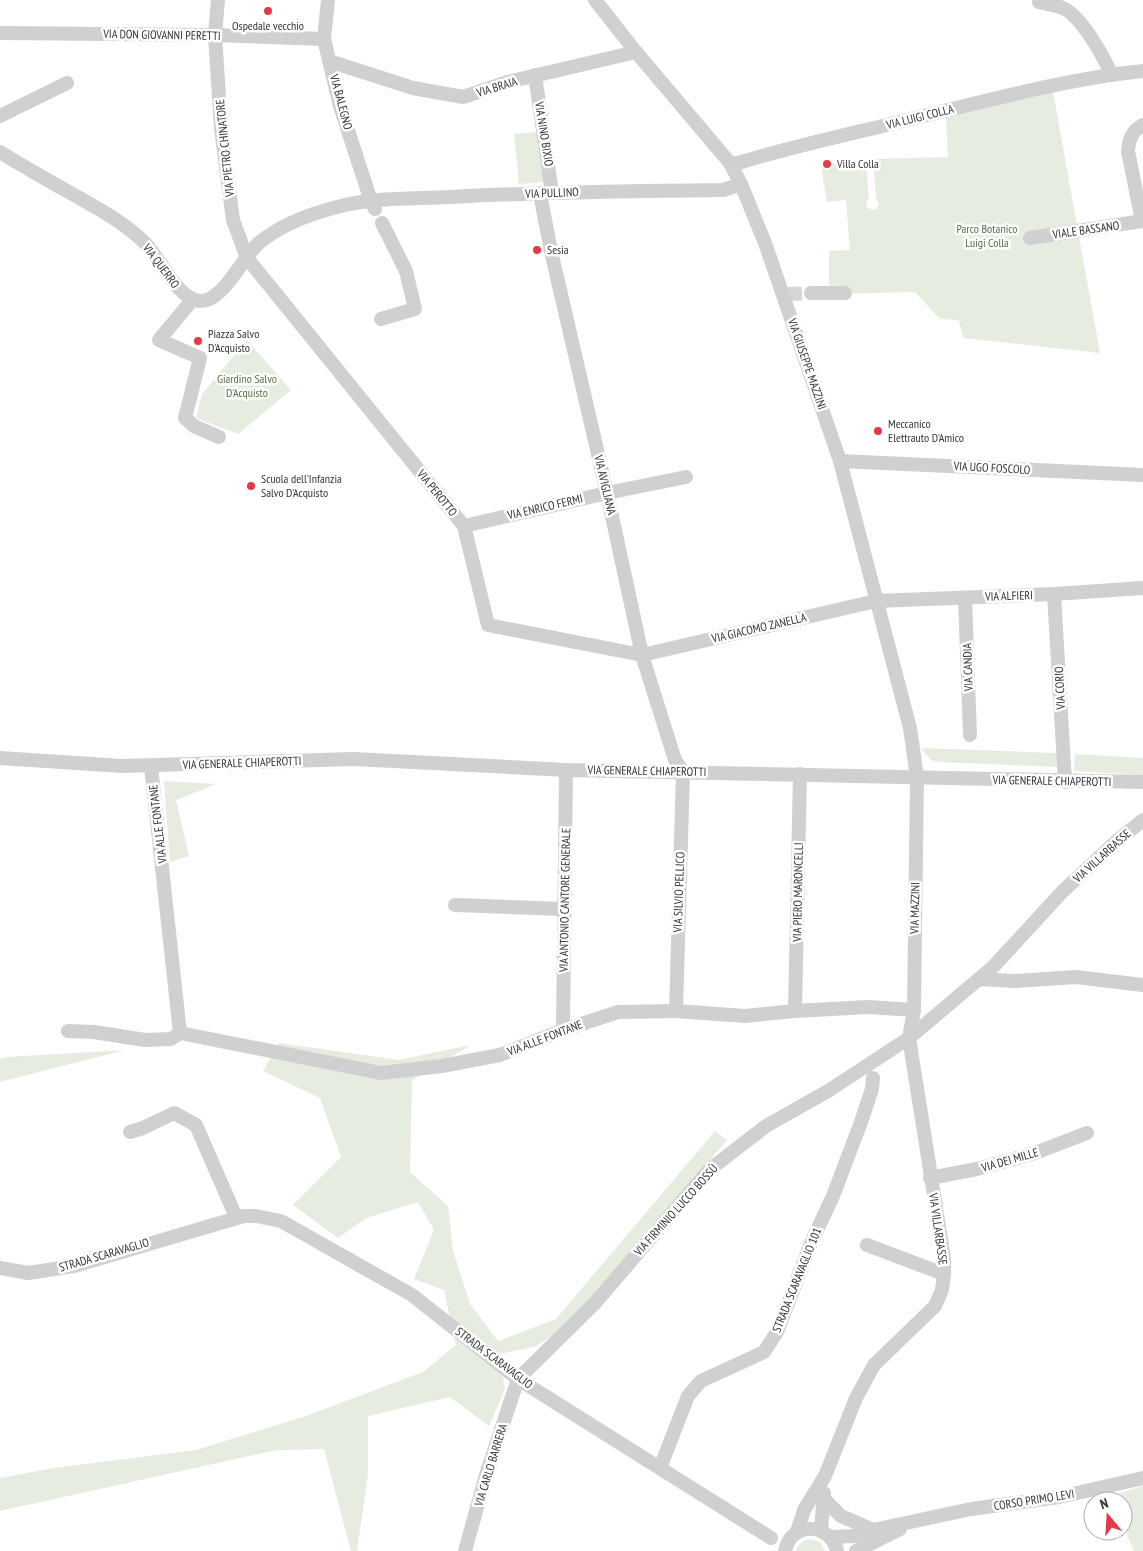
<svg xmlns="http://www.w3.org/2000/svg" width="1143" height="1551" font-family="'PT Sans Narrow',sans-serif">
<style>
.green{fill:#e6ecdf}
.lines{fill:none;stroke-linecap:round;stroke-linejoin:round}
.minor-tunnel{stroke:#d6d6d6;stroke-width:14;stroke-dasharray:14 7;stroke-linecap:butt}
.minor{stroke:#d0d0d0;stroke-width:14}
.poi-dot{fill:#e63946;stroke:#fff;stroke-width:2}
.labels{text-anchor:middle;stroke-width:5;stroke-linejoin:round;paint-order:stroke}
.poi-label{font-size:12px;fill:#333;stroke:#fff;text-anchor:start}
.street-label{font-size:12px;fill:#333;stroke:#fff}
.park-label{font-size:12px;fill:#56703f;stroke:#fff}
</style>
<rect width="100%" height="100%" fill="#fff"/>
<g class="green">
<path d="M1053,92L1100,353L963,338L959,320L940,319L915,292L829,294V251L850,250L846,200L827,202L821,166L866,160L869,199L866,202L867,207L872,210L877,209L879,203L876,199L873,159L948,157L946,116Z"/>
<path d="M540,132L544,182L519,184L514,134Z"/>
<path d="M247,340L291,390L238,434L196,418L202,394Z"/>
<path d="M921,748L1057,753V767L939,762L931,760Z"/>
<path d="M1075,754L1143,758V775L1074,771Z"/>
<path d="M164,781L216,784L176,800L189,856L170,862Z"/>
<path d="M279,1043L399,1060L471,1045L412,1080L410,1172L448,1206L453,1251L470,1304L498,1341L556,1319L715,1131L727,1140L571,1325L534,1347L499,1354L505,1389L489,1426L450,1397L368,1416V1474L357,1551H351L324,1449L277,1450L0,1511V1478L54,1468L196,1450L306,1416L423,1372L456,1345L444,1290L414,1279L434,1230L418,1202L366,1218L338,1238L293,1205L341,1157L320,1098L263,1071Z"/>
<path d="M125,1050L0,1082V1059L6,1057Z"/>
<path d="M1143,1486V1551H1134L1123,1525V1501H1113L1111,1496Z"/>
<path d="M811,1539L820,1542L825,1551H796C798,1544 803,1540 811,1539Z"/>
</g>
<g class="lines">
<path class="minor-tunnel" d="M788,294L811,293"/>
<g class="minor">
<path d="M218,0L215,35L221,128L233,220L247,258L464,526L488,625L642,655L876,601L1054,594L1143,588"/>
<path d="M328,0L324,39L340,106L371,201L375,209"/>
<path d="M595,0L636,52L730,163L741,184L765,243L840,461L910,728L917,777L914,1010L909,1038L944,1258V1274L942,1290L935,1306L874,1365L856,1398L825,1476L804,1510L797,1532"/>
<path d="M1039,2C1046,4 1056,5 1063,8C1082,17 1103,56 1112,75"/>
<path d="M0,33L215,35L324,39"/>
<path d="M329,61L413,88L463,97L508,82L636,52"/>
<path d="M535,75L552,193"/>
<path d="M0,116L67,83"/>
<path d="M0,152C24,167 49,181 74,195C99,209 125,223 145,243C160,258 177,298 199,301C223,303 243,256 259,243C280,225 310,214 337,207C373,197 413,199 450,197C541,192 632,191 723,190L741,184"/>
<path d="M730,163H738C796,145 856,133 915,118C991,100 1066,79 1143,71"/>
<path d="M540,194L551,251L607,493L642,655L675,760L683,772"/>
<path d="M1142,221L1128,151C1129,139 1132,131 1143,125"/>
<path d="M1030,238L1143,221"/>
<path d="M811,293H845"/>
<path d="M193,299L159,340L200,358L185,418L194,426L219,437"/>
<path d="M381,319L415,309L406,271L382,223"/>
<path d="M840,461L1143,475"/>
<path d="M464,526L607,493L686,477"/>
<path d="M1054,594L1065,782"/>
<path d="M965,598L970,735"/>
<path d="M0,758L122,766L354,759L566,770L1143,782"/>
<path d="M151,766L180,1033"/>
<path d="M455,905L564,909"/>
<path d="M979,979L1015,981L1076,977L1143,985"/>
<path d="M676,1011L683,772"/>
<path d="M795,1011L800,774"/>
<path d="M563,1030L566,770"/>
<path d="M68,1031L94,1032L145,1040L171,1039L180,1033L381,1073L442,1066L500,1055L563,1030L618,1012L676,1011L745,1016L795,1011L868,1007L914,1010"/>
<path d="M130,1132L143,1128L174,1113L196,1125L236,1217"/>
<path d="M930,1178L977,1169L1035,1153L1087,1133"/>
<path d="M867,1245L944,1274"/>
<path d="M0,1268L28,1273L74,1266L244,1216H256L281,1221L412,1295L518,1379L771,1538"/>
<path d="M660,1468L688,1396L701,1381L764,1352L777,1332L811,1243L833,1196L861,1122L872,1089L873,1078"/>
<path d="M823,1498L841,1516L873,1530"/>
<path d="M821,1530L824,1493"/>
<path d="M831,1537L854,1536L873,1530L971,1509L1059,1497L1143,1478"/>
<path d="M465,1551L486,1475L518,1379L595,1303L709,1170L766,1126L828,1091L909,1038L993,967L1063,891L1118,840L1143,820"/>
<path d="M785,1551C791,1521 830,1522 837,1551"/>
<path d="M856,1551L900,1529"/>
</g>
</g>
<g class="poi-dot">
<circle cx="268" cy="11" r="5"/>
<circle cx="827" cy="164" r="5"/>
<circle cx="537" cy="250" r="5"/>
<circle cx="198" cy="341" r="5"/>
<circle cx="878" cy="431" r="5"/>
<circle cx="251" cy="486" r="5"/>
</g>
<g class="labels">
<g class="poi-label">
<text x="268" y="30" text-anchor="middle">Ospedale vecchio</text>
<text x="837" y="168">Villa Colla</text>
<text x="547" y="254">Sesia</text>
<text x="208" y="338">Piazza Salvo<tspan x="208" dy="14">D'Acquisto</tspan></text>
<text x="888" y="428">Meccanico<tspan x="888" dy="14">Elettrauto D'Amico</tspan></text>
<text x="261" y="483">Scuola dell'Infanzia<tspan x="261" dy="14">Salvo D'Acquisto</tspan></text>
</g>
<g class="street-label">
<text transform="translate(162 35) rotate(1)" y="4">VIA DON GIOVANNI PERETTI</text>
<text transform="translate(497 87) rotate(-17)" y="4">VIA BRAIA</text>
<text transform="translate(341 102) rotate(75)" y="4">VIA BALEGNO</text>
<text transform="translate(920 117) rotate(-14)" y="4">VIA LUIGI COLLA</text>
<text transform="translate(544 134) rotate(81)" y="4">VIA NINO BIXIO</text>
<text transform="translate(225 148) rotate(-96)" y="4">VIA PIETRO CHINATORE</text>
<text transform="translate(552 193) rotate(-2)" y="4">VIA PULLINO</text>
<text transform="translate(1086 230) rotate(-8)" y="4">VIALE BASSANO</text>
<text transform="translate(161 266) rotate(53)" y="4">VIA QUERRO</text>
<text transform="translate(807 364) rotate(71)" y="4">VIA GIUSEPPE MAZZINI</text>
<text transform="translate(992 468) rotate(3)" y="4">VIA UGO FOSCOLO</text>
<text transform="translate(605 485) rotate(77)" y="4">VIA AVIGLIANA</text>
<text transform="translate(437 493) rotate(51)" y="4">VIA PEROTTO</text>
<text transform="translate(545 507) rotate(-13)" y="4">VIA ENRICO FERMI</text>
<text transform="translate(1009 596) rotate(-2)" y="4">VIA ALFIERI</text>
<text transform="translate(759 628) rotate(-13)" y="4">VIA GIACOMO ZANELLA</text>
<text transform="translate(968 667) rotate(-92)" y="4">VIA CANDIA</text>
<text transform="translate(1060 688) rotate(-93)" y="4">VIA CORIO</text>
<text transform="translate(242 763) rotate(-2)" y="4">VIA GENERALE CHIAPEROTTI</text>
<text transform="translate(647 771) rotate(1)" y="4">VIA GENERALE CHIAPEROTTI</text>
<text transform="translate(1052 781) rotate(1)" y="4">VIA GENERALE CHIAPEROTTI</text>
<text transform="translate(158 824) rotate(-97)" y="4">VIA ALLE FONTANE</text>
<text transform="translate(1102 856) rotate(-42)" y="4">VIA VILLARBASSE</text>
<text transform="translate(679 892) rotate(-88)" y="4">VIA SILVIO PELLICO</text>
<text transform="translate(798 892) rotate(-89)" y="4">VIA PIERO MARONCELLI</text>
<text transform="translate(565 900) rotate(-89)" y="4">VIA ANTONIO CANTORE GENERALE</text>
<text transform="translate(915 908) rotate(-89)" y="4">VIA MAZZINI</text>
<text transform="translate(545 1038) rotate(-21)" y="4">VIA ALLE FONTANE</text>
<text transform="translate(1010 1160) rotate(-16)" y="4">VIA DEI MILLE</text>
<text transform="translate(676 1210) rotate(-48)" y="4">VIA FIRMINIO LUCCO BOSSÙ</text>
<text transform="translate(938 1229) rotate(82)" y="4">VIA VILLARBASSE</text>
<text transform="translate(104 1255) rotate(-16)" y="4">STRADA SCARAVAGLIO</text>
<text transform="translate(797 1280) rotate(-68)" y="4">STRADA SCARAVAGLIO 101</text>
<text transform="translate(494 1358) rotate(37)" y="4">STRADA SCARAVAGLIO</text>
<text transform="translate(491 1465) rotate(-73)" y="4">VIA CARLO BARRERA</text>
<text transform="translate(1034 1500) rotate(-9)" y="4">CORSO PRIMO LEVI</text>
</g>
<g class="park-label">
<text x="987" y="233">Parco Botanico<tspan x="987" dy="14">Luigi Colla</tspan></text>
<text x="247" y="383">Giardino Salvo<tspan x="247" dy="14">D'Acquisto</tspan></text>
</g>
</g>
<g transform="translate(1108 1516) rotate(342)"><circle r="24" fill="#ffffff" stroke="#adadad"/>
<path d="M0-4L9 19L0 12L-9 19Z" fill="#e63946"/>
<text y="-8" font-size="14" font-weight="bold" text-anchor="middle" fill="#333333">N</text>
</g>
</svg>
